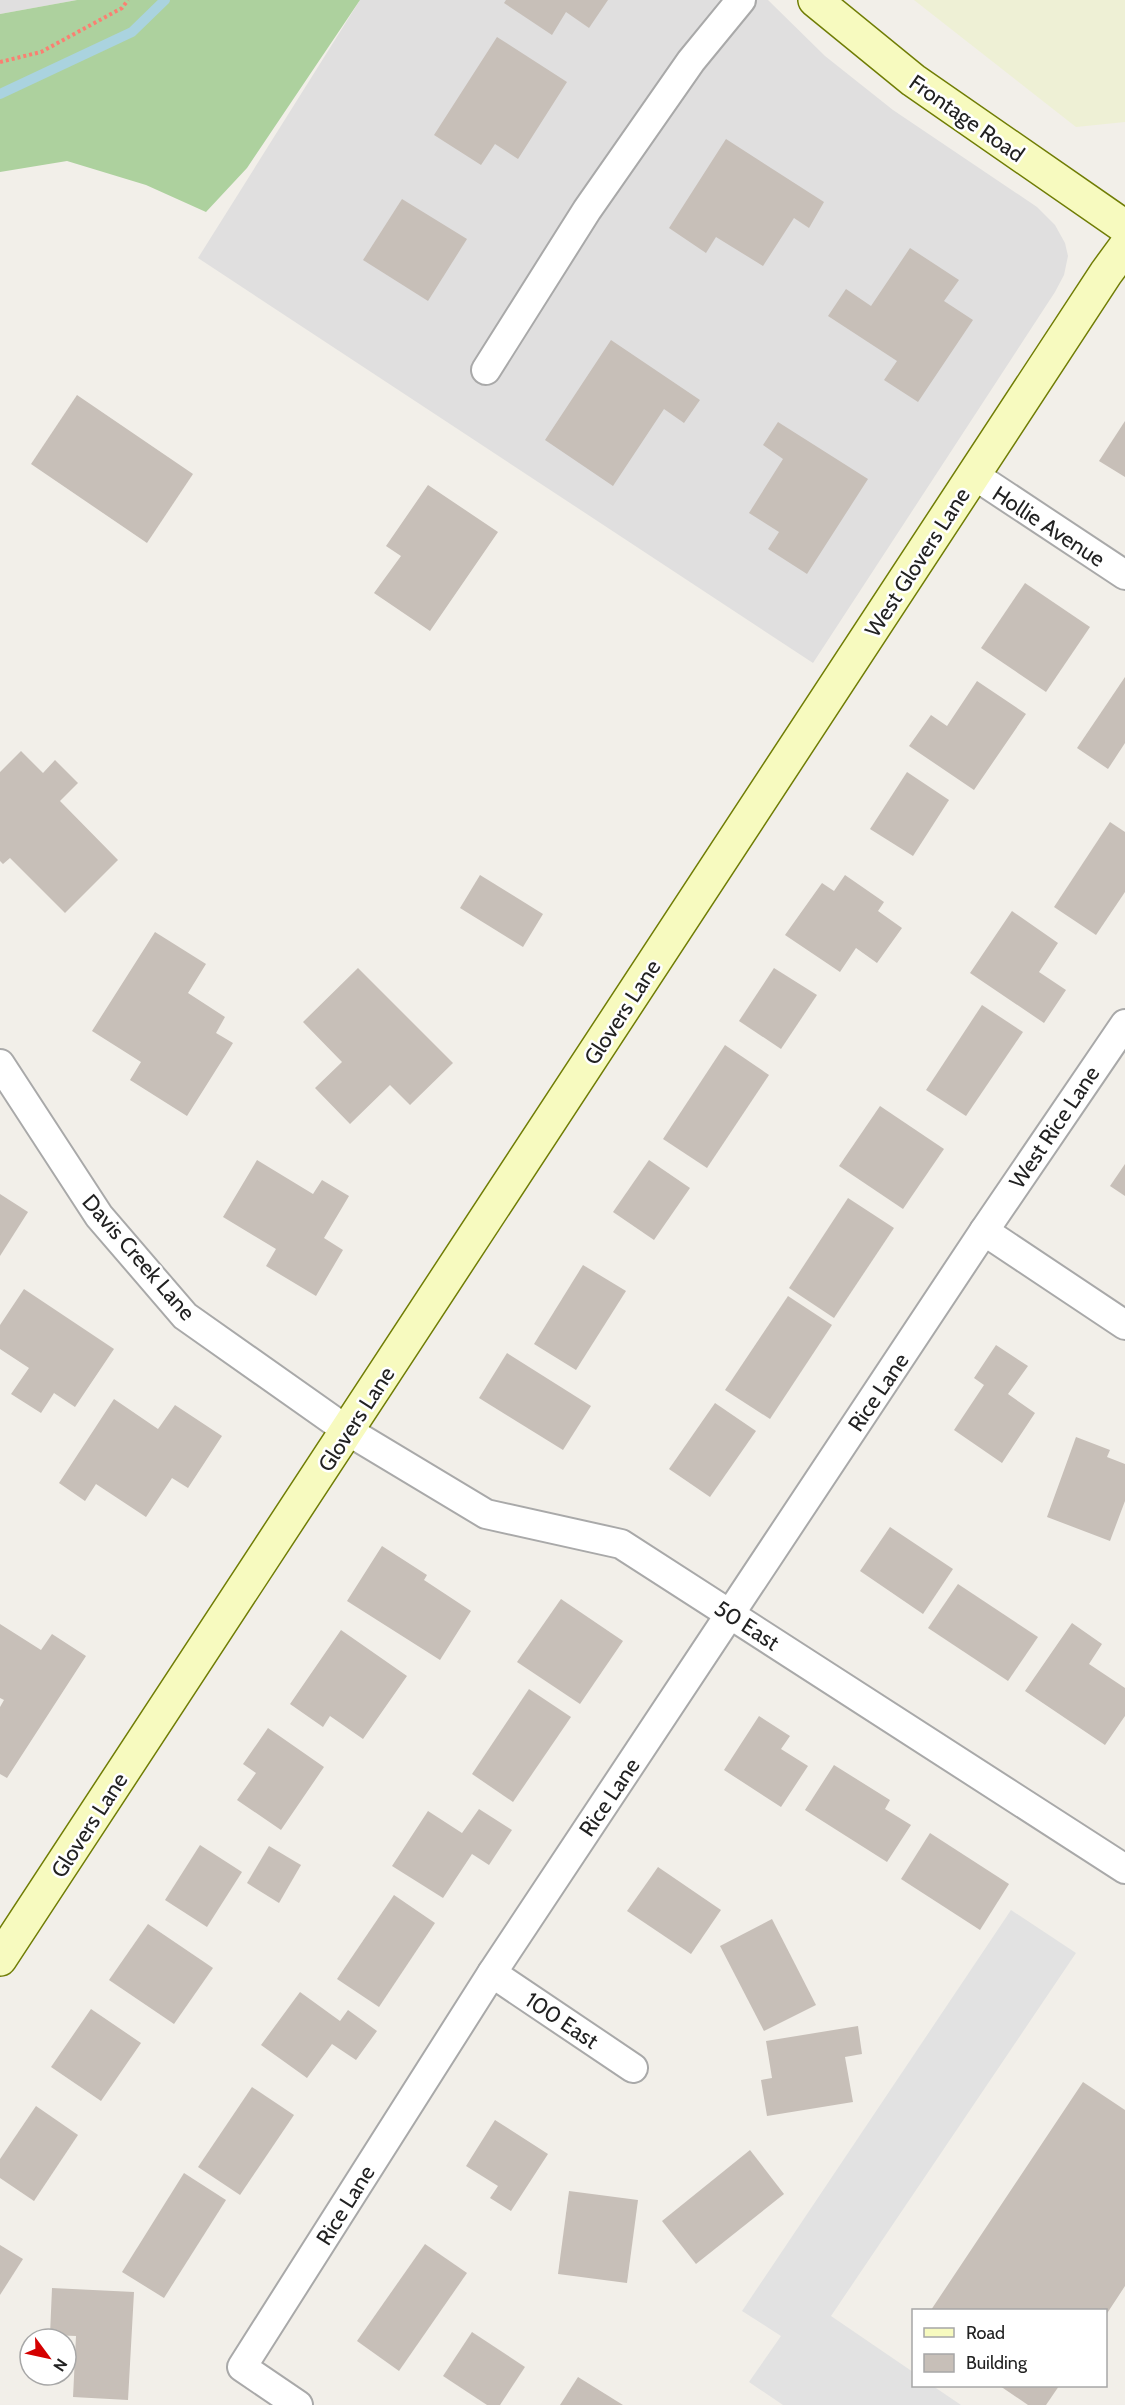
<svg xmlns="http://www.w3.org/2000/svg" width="1125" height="2405" font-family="Cabin,sans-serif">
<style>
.residential{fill:#e0dfdf}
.farmland{fill:#eef0d5}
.forest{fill:#add19e}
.parking{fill:#e2e2e2}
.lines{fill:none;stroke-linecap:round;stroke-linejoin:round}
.stream{stroke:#aad3df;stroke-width:10}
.building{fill:#c7bfb8}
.street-casing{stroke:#a9a9a9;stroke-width:32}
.secondary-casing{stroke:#707d05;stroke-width:36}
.path{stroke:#fa8072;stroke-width:4;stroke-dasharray:3 3;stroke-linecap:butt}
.street{stroke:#fff;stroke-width:28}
.secondary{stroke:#f7fabf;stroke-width:33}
.labels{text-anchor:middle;stroke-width:5;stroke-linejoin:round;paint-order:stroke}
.street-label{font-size:22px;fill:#222;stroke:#fff}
</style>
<rect width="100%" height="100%" fill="#f2efe9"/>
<g class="residential">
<path d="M0,0H77L0,14Z"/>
<path d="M360,0H768L825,56L893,110L1037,207L1055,225L1065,243L1068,256L1064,275L1055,292L813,663L198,258Z"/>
</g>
<path class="farmland" d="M914,0H1125V122L1076,127Z"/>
<path class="forest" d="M77,0H360L247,168L206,212L146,185L67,161L0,172V14Z"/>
<path class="parking" d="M1011,1910L1076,1953L831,2316L913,2372L914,2386H933L961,2405H783L749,2382L781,2336L742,2311Z"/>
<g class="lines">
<path class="stream" d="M0,94L132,32L165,0"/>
</g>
<g class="building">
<path d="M506,0H608L589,28L566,12L552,35L504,3Z"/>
<path d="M497,37L567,82L518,159L495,144L481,165L434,135Z"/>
<path d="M726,139L824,202L809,228L794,218L763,266L716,237L706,253L669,228Z"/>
<path d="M402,199L467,239L428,301L363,260Z"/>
<path d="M910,248L959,280L944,301L973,320L918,402L884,380L897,361L828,316L846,289L871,306Z"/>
<path d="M611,340L700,400L684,423L664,409L613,486L545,440Z"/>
<path d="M77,395L193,474L147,543L31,464Z"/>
<path d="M1125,421V477L1099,461Z"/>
<path d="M778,422L868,479L807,574L768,549L779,532L749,513L783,459L763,445Z"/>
<path d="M428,485L498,532L430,631L374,593L401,556L386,546Z"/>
<path d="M1025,583L1090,627L1046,692L981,648Z"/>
<path d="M1125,677V743L1108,769L1077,748Z"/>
<path d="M977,681L1026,714L974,790L909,746L931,715L947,726Z"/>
<path d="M21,751L43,773L55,760L78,783L60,801L118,860L65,913L10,858L3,864L0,861V772Z"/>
<path d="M907,772L949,800L913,856L870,829Z"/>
<path d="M1110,822L1125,832V892L1096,935L1054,907Z"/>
<path d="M480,875L543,914L523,947L460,908Z"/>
<path d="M845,875L884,902L878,911L902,928L877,963L856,948L840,972L785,935L822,883L834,891Z"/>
<path d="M1012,911L1058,943L1039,972L1066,990L1044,1023L970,973Z"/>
<path d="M155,932L206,964L188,993L225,1017L216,1033L233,1043L187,1116L130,1080L141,1062L92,1031Z"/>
<path d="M358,968L453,1063L410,1105L390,1085L350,1124L315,1088L342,1062L303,1022Z"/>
<path d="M774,968L817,995L781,1049L739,1021Z"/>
<path d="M982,1005L1023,1032L966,1116L926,1090Z"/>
<path d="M725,1045L769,1075L707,1168L663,1139Z"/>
<path d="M880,1106L944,1149L903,1209L839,1166Z"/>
<path d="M257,1160L313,1194L322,1180L349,1196L324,1238L343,1250L316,1296L266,1266L276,1249L223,1217Z"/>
<path d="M649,1160L690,1188L654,1240L613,1212Z"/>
<path d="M1125,1164V1196L1110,1186Z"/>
<path d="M0,1194L28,1212L0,1256Z"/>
<path d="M848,1198L894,1228L834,1318L789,1288Z"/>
<path d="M583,1265L626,1291L576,1370L534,1344Z"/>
<path d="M24,1289L114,1349L75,1407L54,1393L41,1413L11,1394L29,1368L0,1349V1325Z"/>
<path d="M788,1296L832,1325L770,1419L725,1390Z"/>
<path d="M996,1345L1028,1366L1008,1394L1035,1413L1002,1463L954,1430L984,1385L974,1378Z"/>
<path d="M507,1353L591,1406L563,1450L479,1398Z"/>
<path d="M114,1399L158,1429L175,1405L222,1436L188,1488L172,1478L146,1517L96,1484L85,1501L59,1483Z"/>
<path d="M715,1403L756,1431L710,1497L669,1469Z"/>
<path d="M1076,1437L1110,1450L1107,1457L1125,1464V1501L1110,1541L1047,1517Z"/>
<path d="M890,1527L953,1569L923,1614L860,1571Z"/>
<path d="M382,1546L427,1575L424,1580L471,1611L440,1660L347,1601Z"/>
<path d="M958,1584L1038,1637L1008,1681L928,1628Z"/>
<path d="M561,1599L623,1641L580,1704L517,1662Z"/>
<path d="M1072,1623L1102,1644L1089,1664L1125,1688V1716L1105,1745L1025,1691Z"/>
<path d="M0,1624L41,1650L52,1634L86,1656L7,1778L0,1774V1707L4,1700L0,1698Z"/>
<path d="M341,1630L407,1676L363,1739L330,1716L323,1727L290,1704Z"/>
<path d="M529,1689L571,1717L513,1802L472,1774Z"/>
<path d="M759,1716L790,1736L781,1749L808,1766L781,1807L724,1770Z"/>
<path d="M268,1728L324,1767L281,1830L237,1800L256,1773L243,1764Z"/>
<path d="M834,1765L890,1800L885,1809L911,1825L887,1862L805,1810Z"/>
<path d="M479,1809L512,1830L489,1865L472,1854L443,1898L392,1866L428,1811L462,1833Z"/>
<path d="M930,1833L1009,1884L980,1930L901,1879Z"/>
<path d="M200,1845L242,1872L207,1927L165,1900Z"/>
<path d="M269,1846L301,1865L279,1903L247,1883Z"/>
<path d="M658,1867L721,1910L691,1954L627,1911Z"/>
<path d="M394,1895L435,1923L379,2007L337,1979Z"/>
<path d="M772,1919L816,2005L764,2031L720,1946Z"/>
<path d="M148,1924L213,1968L174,2024L109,1980Z"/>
<path d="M300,1992L340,2021L348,2010L377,2031L356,2060L332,2044L307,2078L261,2045Z"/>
<path d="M91,2009L141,2043L101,2101L51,2067Z"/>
<path d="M858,2026L862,2054L845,2057L853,2102L767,2116L761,2080L772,2078L766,2041Z"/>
<path d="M1083,2082L1125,2110V2286L1106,2315V2310H931Z"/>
<path d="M252,2087L294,2115L240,2195L198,2167Z"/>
<path d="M36,2106L78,2135L34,2201L0,2178V2159Z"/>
<path d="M495,2120L548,2154L511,2211L490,2198L498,2186L466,2166Z"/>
<path d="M750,2150L784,2194L696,2264L662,2221Z"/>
<path d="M184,2173L226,2200L164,2298L122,2272Z"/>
<path d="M569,2191L638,2200L627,2283L558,2274Z"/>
<path d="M425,2244L467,2273L399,2371L357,2341Z"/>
<path d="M0,2245L23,2259L0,2295Z"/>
<path d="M52,2288L134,2292L128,2400L73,2397L76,2336L50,2335Z"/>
<path d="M472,2332L525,2367L500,2405H487L443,2376Z"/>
<path d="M578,2377L623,2405H560Z"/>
<path d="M1000,2386H1059L1046,2405H1028Z"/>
</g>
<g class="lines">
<g class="street-casing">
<g id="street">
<path d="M486,370L587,210L691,61L741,0"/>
<path d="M974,475L1125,575"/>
<path d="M0,1064L99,1216L185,1316L348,1431L486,1514L621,1544L1125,1869"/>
<path d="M984,1231L1125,1325"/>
<path d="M492,1973L633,2068"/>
<path d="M298,2405L242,2367L492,1973L984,1231L1125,1024"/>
</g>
</g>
<g class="secondary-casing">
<g id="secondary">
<path d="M815,0L913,80L1125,227"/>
<path d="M0,1959L1106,273L1125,247"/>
</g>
</g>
<path class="path" d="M0,62L41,52L122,8L128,0"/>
<use href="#street" class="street"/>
<use href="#secondary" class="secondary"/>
</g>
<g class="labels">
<g class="street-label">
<text transform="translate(967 118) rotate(35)" y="8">Frontage Road</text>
<text transform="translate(1049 526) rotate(33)" y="8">Hollie Avenue</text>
<text transform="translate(917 562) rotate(-57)" y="8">West Glovers Lane</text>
<text transform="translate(622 1012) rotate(-57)" y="8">Glovers Lane</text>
<text transform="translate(1054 1127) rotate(-56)" y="8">West Rice Lane</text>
<text transform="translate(139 1257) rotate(49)" y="8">Davis Creek Lane</text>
<text transform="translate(878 1392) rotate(-56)" y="8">Rice Lane</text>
<text transform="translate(356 1419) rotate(-57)" y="8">Glovers Lane</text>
<text transform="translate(747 1625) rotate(33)" y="8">50 East</text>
<text transform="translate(609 1797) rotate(-56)" y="8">Rice Lane</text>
<text transform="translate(89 1825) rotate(-57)" y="8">Glovers Lane</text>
<text transform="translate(562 2020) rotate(34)" y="8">100 East</text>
<text transform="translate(345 2205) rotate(-58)" y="8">Rice Lane</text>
</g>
</g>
<rect x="912" y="2309" width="195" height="78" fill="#ffffff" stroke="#a7a7a7" stroke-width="1.5"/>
<rect x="924" y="2328" width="30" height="9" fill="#f7fabf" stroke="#a7a7a7" stroke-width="1.5"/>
<text x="966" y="2339" font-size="18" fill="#222222">Road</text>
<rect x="924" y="2354" width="30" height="18" fill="#c7bfb8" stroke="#a7a7a7" stroke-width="1.5"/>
<text x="966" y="2369" font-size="18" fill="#222222">Building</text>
<g transform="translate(48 2357) rotate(123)"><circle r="28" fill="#ffffff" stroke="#a7a7a7" stroke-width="1.5"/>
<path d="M0-4.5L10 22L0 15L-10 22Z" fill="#d40000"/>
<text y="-9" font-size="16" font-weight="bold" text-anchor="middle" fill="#222222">N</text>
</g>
</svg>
